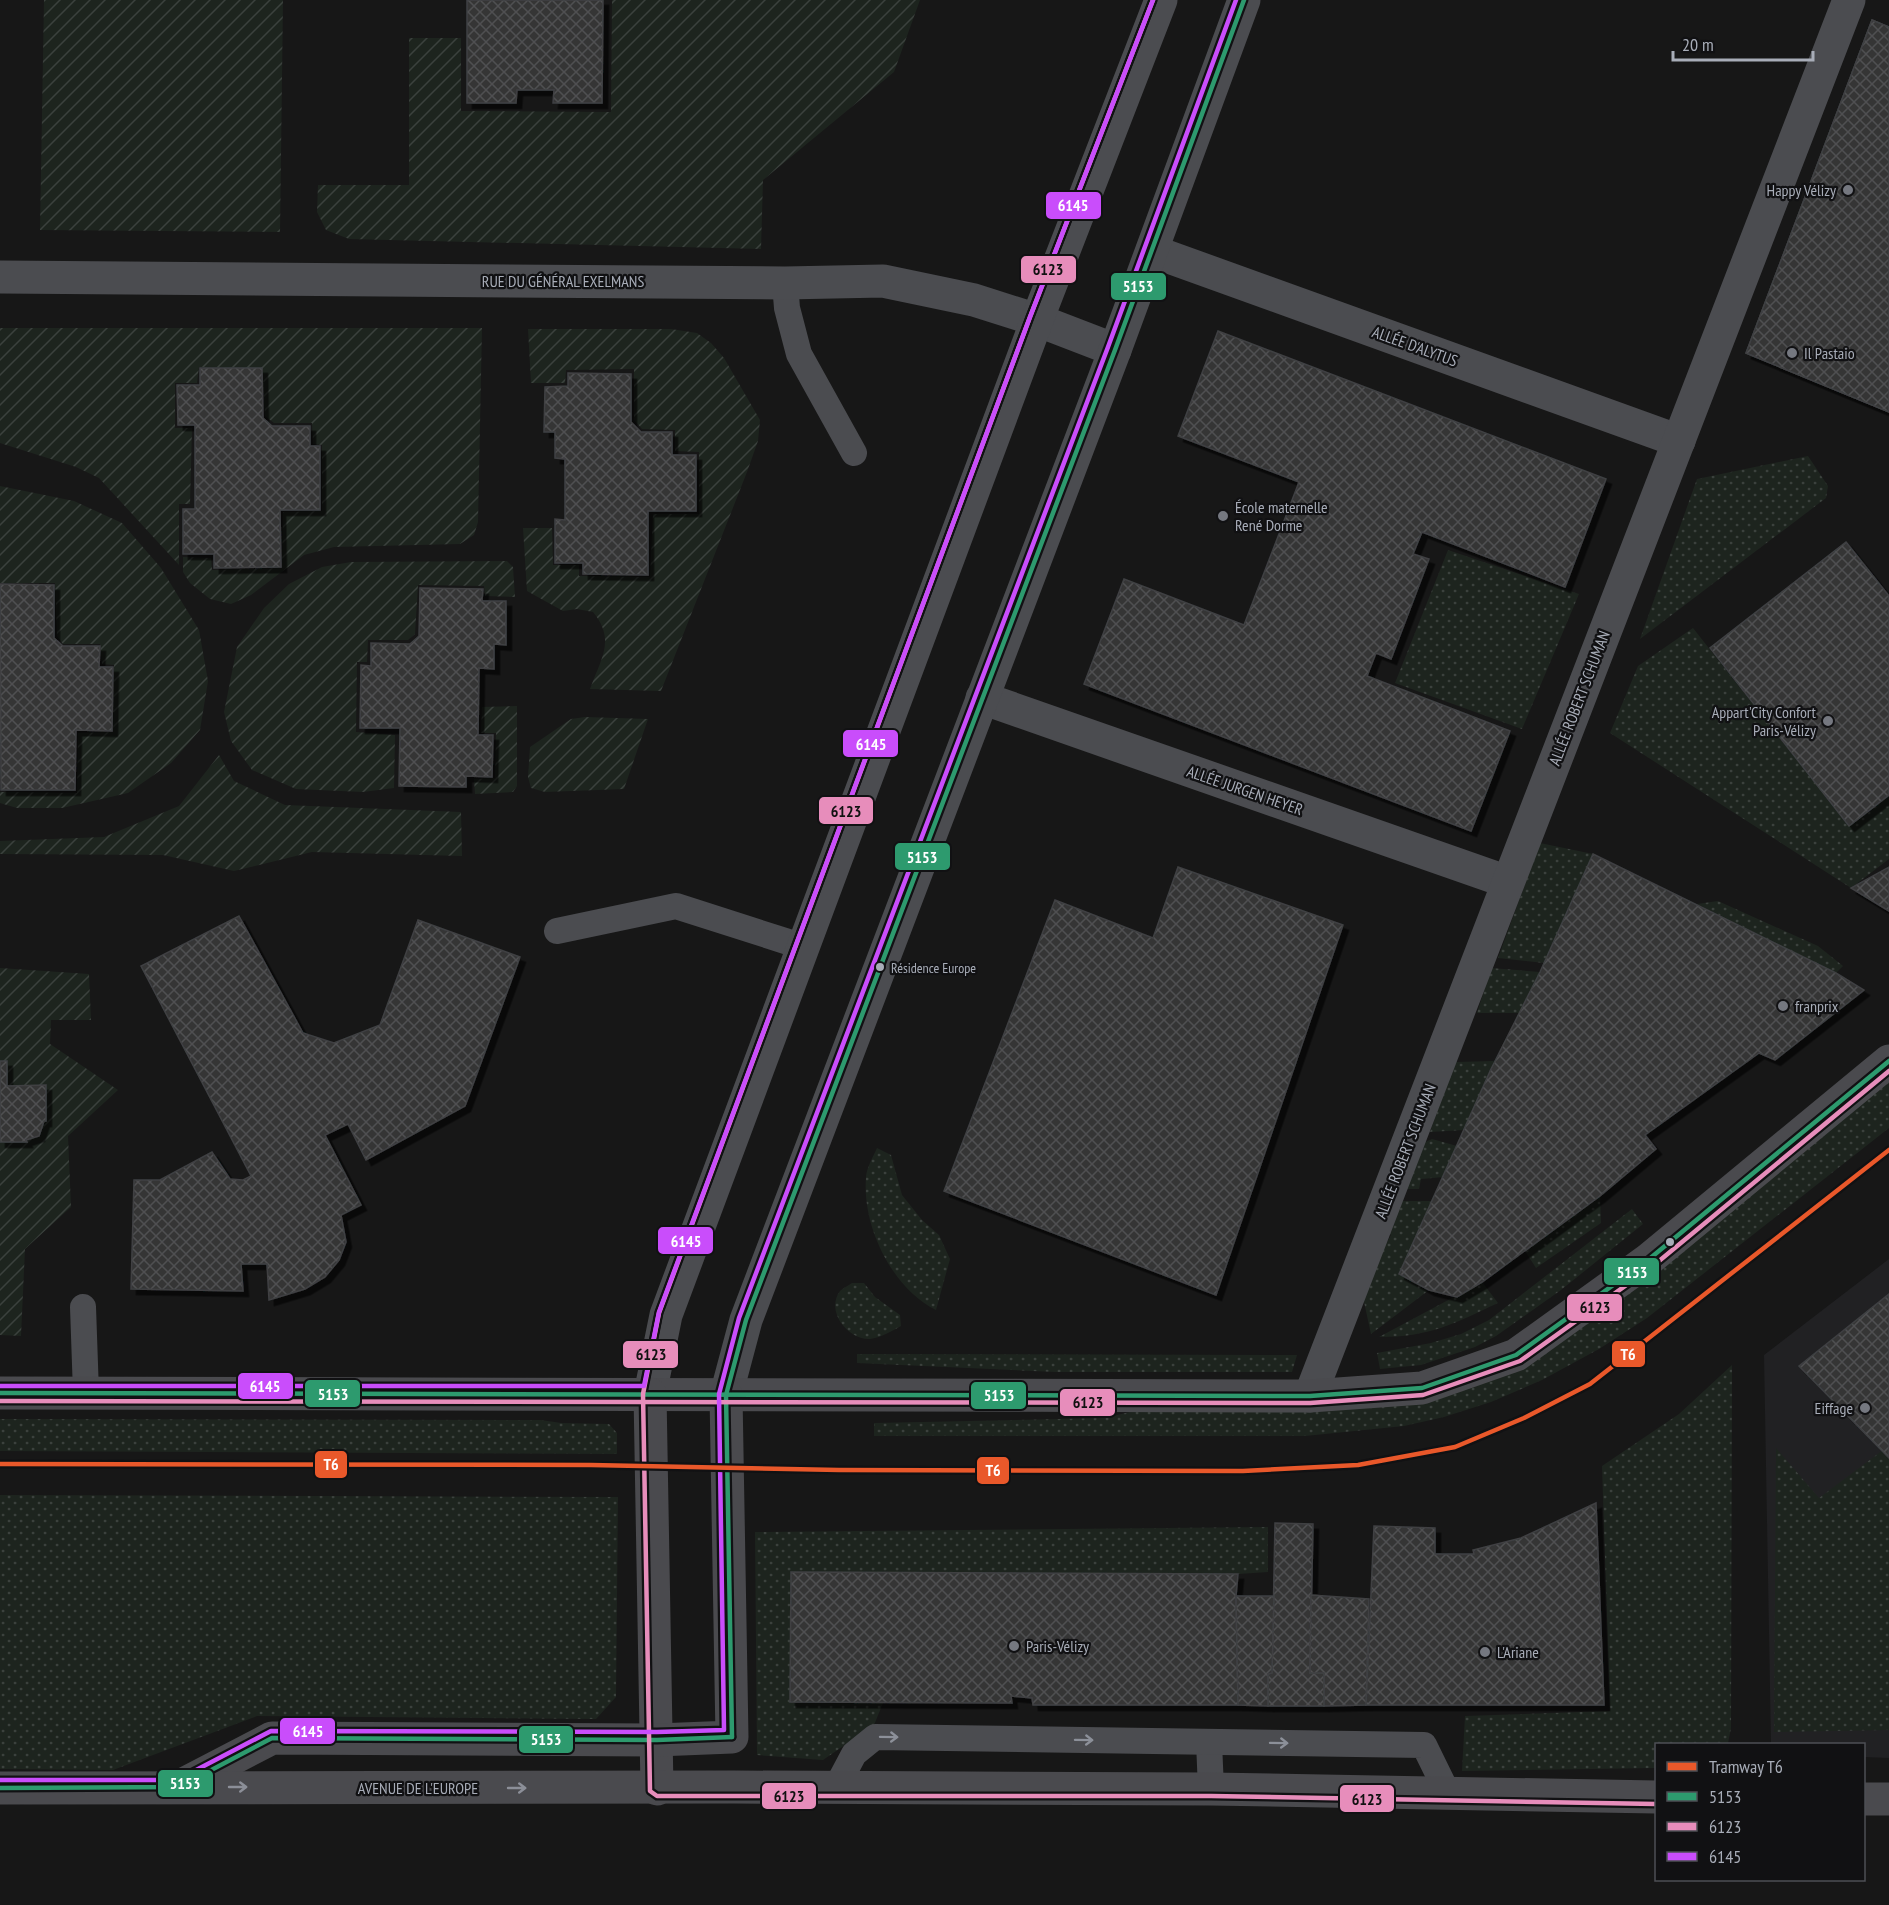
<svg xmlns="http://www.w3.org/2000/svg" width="1889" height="1905" font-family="'PT Sans Narrow',sans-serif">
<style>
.built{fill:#212123}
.grass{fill:url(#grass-dots)}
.garden{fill:url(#garden-furrows)}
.building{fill:url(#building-cross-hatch);stroke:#3f4043;stroke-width:1.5;filter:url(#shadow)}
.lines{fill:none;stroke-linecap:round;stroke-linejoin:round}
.service{stroke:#4b4c50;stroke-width:26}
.minor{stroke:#4b4c50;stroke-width:33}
.secondary{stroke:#4a4a4e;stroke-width:33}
.bus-1-casing{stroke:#111113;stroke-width:9}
.bus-2-casing{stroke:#111113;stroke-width:9}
.bus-3-casing{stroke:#111113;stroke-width:9}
.bus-1{stroke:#2d9a6e;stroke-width:4.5}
.bus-2{stroke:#e78dbb;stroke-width:4.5}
.bus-3{stroke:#c94dfb;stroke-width:4.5}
.tram-1-casing{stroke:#111113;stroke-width:9}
.tram-1{stroke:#e9582a;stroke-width:4.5}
.oneway{stroke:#8c9099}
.oneway2{stroke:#8c8f98}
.poi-dot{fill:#757880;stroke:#111113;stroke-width:2}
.bus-dot{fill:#a8adb8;stroke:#111113;stroke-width:2}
.labels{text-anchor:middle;stroke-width:4.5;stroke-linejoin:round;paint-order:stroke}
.bus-label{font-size:14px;fill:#a8adb8;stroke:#111113;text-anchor:start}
.poi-label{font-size:16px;fill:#a8adb8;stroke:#111113;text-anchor:start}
.street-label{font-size:16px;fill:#a8adb8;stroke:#111113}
.line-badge{stroke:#111113;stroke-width:2}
.badge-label{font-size:16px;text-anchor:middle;font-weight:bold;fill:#fff}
.pale-badge-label{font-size:16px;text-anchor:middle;font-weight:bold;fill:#111}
</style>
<defs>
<pattern id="grass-dots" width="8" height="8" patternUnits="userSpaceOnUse" patternTransform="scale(1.5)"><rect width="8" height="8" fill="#1d241e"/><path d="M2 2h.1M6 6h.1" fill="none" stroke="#3b413d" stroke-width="1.8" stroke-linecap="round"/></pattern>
<pattern id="garden-furrows" width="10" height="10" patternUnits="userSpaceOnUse" patternTransform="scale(1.5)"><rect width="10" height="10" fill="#1d241e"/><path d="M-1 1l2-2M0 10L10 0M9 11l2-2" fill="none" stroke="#3b413d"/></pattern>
<pattern id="building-cross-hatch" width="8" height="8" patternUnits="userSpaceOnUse" patternTransform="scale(1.5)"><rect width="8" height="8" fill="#353536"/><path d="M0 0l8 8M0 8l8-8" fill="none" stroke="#4f5051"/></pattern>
<filter id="shadow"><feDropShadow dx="5.5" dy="5.5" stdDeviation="0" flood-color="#0009"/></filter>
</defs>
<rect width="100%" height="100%" fill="#171717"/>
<path class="built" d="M1889,1259V1758L1864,1757V1744H1771L1764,1355Z"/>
<g class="grass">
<path d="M1808,456L1828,486L1826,498L1640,639L1697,479Z"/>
<path d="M1448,550L1579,594L1522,729L1395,683Z"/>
<path d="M1693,628L1849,826L1889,795V859L1851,888L1610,733L1638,666Z"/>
<path d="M1540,843L1593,854L1544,963L1498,958Z"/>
<path d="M1718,901L1818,946L1843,966L1836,973L1697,904Z"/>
<path d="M1491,968L1540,972L1519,1013H1477Z"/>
<path d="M1494,1061L1464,1130L1430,1132L1455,1062Z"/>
<path d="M1889,1081V1128L1647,1318L1599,1349L1542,1380L1491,1402L1444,1417L1404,1426L1305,1436H874V1423L1105,1418L1175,1401L1433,1393Z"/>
<path d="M1432,1139L1457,1146L1444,1177L1421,1179L1419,1189H1407L1423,1143Z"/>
<path d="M877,1148L891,1155L902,1195L922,1220L939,1235L950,1259L936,1310C893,1289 862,1227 866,1178C866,1169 873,1157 877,1148Z"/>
<path d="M1600,1196L1601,1223L1536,1268L1525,1251Z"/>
<path d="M1401,1201H1433L1429,1290L1371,1334L1361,1288L1391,1235L1386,1233Z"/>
<path d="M1632,1209L1643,1224L1561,1290L1496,1336L1475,1347L1421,1365L1380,1369L1377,1353L1431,1343L1461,1334L1489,1320Z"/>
<path d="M1482,1282L1498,1303C1453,1324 1430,1337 1379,1337Z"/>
<path d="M852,1283H864L875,1297L900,1315L901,1326C892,1331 880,1338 870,1339C848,1340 825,1311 840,1291C843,1288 849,1285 852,1283Z"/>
<path d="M857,1354L1297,1355L1292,1372H1055L857,1363Z"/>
<path d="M1732,1365L1731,1728L1728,1743L1656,1744V1768L1462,1771L1465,1716L1610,1711L1602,1466L1679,1414Z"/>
<path d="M0,1419L541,1420L561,1423L609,1424L617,1433V1454L0,1451Z"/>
<path d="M1776,1448L1819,1498L1883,1450L1889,1458V1730L1774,1732Z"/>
<path d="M0,1495L618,1497L616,1697L596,1719L257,1716L113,1770L0,1769Z"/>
<path d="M1268,1527V1572L1238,1574L792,1572L790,1701L883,1703L874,1725L823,1760L757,1755L755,1532Z"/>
</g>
<g class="garden">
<path d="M44,0H283L280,232L40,230Z"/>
<path d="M612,0H920L894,72L763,180L761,249L349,239L326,230L317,212L318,185H409V38H461V111L611,112Z"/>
<path d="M0,328H482L478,522L474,535L460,544L334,547L304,555L251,595L231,604L210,599L190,583L183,572V557L211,558L212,570L282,568L283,512L322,511V445L313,444L312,423H274L265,416L262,368L199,367L197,383H175V428H192L190,504H179V565L99,478L76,467L0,443Z"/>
<path d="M528,329H671L697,333L711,343L724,358L760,420L758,441L747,472L661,691L590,689C601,658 616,640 593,612L577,609L563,611L527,591L523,528H552L553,565H579V576L650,577L653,514H699V452L675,451V430L642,429L634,420V369L566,370L565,383H531Z"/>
<path d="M0,486L74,501L122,523L161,568L199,630L208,681L200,730L171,763L128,793L62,808H17L0,803V792L77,793L78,733L113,732L114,665L102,664L100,644H63L57,636L55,583H0Z"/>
<path d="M507,561L513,567L515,597L485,596L484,586L418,585L415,634L408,640H368L367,662H357L356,732L395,735L394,788L363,792L296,789L252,770L231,741L224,712L237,647L264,608L289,584L322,567L351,562Z"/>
<path d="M517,706V786L513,792L475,794L474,779L495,778L496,733H481L482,707Z"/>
<path d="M585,717L648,719L624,789L545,792L531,788L528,777L530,747L571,719Z"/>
<path d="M219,755L234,781L285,805L461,812L462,856L312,852L234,871L163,855L0,854V841L104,837L179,806Z"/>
<path d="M0,968L89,974L91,1020H51L50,1044L118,1090L68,1136L71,1207L25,1249L21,1336L0,1335Z"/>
</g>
<g class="building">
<path d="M467,0H603L602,103H553L554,90H517L516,103H467Z"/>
<path d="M1872,20L1889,27V412L1746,353Z"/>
<path d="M1872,20L1889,27V412L1746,353Z"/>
<path d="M1218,331L1606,479L1565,587L1422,532L1413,554L1429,559L1391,659L1376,653L1367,676L1510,731L1471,831L1084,684L1124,579L1244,625L1299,482L1178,436Z"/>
<path d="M200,368H262L263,418L272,426H310V446H320V510H280L281,567L214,568V554H183V509H195V425H178L177,385H200Z"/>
<path d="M568,373L631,374V422L641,432H672V455H696V511H648V575L583,574V563H555V519L565,520V459L555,458V432H544L545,387L568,386Z"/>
<path d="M1846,542L1889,596V795L1849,826L1710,648Z"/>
<path d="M0,584L54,585V638L63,646H100L99,667H113L112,731L76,730L75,790H1Z"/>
<path d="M420,588L483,589L482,601H506V645L494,644V669L479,668L478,735H493L492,777L466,776V787L399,786L400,728H360L361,665L371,666V643L410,644L419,636Z"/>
<path d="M1593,854L1836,973L1864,990L1775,1060L1759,1053L1645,1135L1656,1149L1600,1196L1482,1282L1457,1297L1429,1290L1399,1274L1491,1069L1540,972Z"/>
<path d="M1178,867L1343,925L1216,1295L944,1191L1055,900L1153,938Z"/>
<path d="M1889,867V911L1851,888Z"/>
<path d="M239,916L303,1033L334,1043L380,1025L418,920L520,957L465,1106L366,1160L348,1124L325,1135L361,1205L341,1215L346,1242L339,1260L325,1277L305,1289L269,1300L267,1264H241L243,1291L131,1289L134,1180H160L212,1152L230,1179L243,1180L251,1176L141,966Z"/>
<path d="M0,1061H7V1086L46,1085V1121H44L39,1136L26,1140L27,1142H0Z"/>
<path d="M1889,1294V1458L1799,1366Z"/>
<path d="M1596,1503L1604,1705H1366L1374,1526L1435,1528V1554H1474L1473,1550L1521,1538Z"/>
<path d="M1275,1523L1313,1524L1310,1673H1324V1706H1268V1674L1272,1673Z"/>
<path d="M791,1572L1238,1574L1236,1596L1238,1705H1033L1032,1698L1011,1696L1012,1703L790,1702Z"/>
<path d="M1311,1595L1369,1599L1366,1705L1324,1706V1673H1310Z"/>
<path d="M1236,1596H1274L1272,1673L1268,1674V1706L1238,1705Z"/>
</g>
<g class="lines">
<g class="service">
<path d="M785,283L787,308L799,354L854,453"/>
<path d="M557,931L676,906L804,947"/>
<path d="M83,1307L86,1393"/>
<path d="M1209,1742L1211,1789"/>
<path d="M836,1788L854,1754L875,1737L1424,1745L1448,1794"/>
</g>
<g class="minor">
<path d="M1152,251L1679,441"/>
<path d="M0,277L785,283L883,281L974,300L1037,320L1115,350"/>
<path d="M982,698L1508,882"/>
<path d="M650,1394L666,1315L1037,320L1161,0"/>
<path d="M726,1395L746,1320L1115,350L1244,0"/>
<path d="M1310,1396L1849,0"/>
</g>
<g class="secondary">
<path d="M0,1393L1310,1396L1422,1388L1516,1355L1648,1260L1889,1061"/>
<path d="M650,1394L657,1789"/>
<path d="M182,1785L272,1738L657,1740L732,1737L726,1395"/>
<path d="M0,1788L734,1787L1211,1789L1656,1797"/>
<path d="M1864,1799H1889"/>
</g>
<g class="bus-1-casing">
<g id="bus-1">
<path d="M0,1393L1310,1396L1422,1388L1516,1355L1648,1260L1889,1061"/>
<path d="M732,1737L726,1395L746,1320L1115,350L1244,0"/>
<path d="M0,1788L179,1787L272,1738L657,1740L732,1737"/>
</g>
</g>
<g class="bus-2-casing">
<g id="bus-2">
<path d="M1153,0L1030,317L659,1313L643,1394L650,1791L657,1796H1211L1656,1804"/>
<path d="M0,1401L1310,1403L1423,1395L1520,1361L1653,1266L1889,1071"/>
</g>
</g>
<g class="bus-3-casing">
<g id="bus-3">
<path d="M0,1386H644L659,1312L1030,317L1153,0"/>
<path d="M0,1780H177L271,1731L657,1732L724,1730L719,1394L739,1318L1108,347L1236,0"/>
</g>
</g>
<use href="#bus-1" class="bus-1"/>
<use href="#bus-2" class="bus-2"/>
<use href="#bus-3" class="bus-3"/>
<g class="tram-1-casing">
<path id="tram-1" d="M0,1464L591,1465L839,1470L1243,1471L1358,1465L1455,1447L1524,1418L1590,1384L1889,1150"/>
</g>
<use href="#tram-1" class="tram-1"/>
</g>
<defs><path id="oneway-shaft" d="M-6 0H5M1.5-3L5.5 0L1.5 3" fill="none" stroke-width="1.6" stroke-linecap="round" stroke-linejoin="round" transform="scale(1.5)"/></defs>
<g class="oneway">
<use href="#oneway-shaft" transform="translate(889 1737) rotate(1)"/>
<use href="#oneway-shaft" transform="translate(1084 1740) rotate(1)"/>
<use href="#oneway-shaft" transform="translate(1279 1743) rotate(1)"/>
</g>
<g class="oneway2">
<use href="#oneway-shaft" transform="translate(238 1787)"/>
<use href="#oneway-shaft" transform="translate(517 1788)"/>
</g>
<g class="poi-dot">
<circle cx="1848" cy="190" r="6"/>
<circle cx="1792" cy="353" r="6"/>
<circle cx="1223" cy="516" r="6"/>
<circle cx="1828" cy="721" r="6"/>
<circle cx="1783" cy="1006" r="6"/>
<circle cx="1865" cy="1408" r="6"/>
<circle cx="1014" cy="1646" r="6"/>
<circle cx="1485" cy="1652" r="6"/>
</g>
<g class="bus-dot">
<circle cx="880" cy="967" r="5"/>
<circle cx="1670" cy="1242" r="5"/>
</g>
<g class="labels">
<g class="bus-label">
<text x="891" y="973">Résidence Europe</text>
</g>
<g class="poi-label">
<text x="1836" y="196" text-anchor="end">Happy Vélizy</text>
<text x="1804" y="359">Il Pastaio</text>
<text x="1235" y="513">École maternelle<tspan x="1235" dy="18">René Dorme</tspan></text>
<text x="1816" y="718" text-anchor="end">Appart'City Confort<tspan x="1816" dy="18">Paris-Vélizy</tspan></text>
<text x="1795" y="1012">franprix</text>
<text x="1853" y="1414" text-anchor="end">Eiffage</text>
<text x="1026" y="1652">Paris-Vélizy</text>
<text x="1497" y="1658">L'Ariane</text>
</g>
<g class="street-label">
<text x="563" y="287">RUE DU GÉNÉRAL EXELMANS</text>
<text transform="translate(1415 346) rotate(20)" y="6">ALLÉE D'ALYTUS</text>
<text transform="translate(1579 698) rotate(-69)" y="6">ALLÉE ROBERT SCHUMAN</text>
<text transform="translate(1245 790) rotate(19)" y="6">ALLÉE JURGEN HEYER</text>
<text transform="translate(1405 1151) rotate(-69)" y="6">ALLÉE ROBERT SCHUMAN</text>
<text x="418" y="1794">AVENUE DE L'EUROPE</text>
</g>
</g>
<g class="line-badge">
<rect x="1045" y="191" width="57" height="29" rx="6" fill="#c94dfb"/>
<rect x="1020" y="255" width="57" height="29" rx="6" fill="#e78dbb"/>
<rect x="1110" y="272" width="57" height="29" rx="6" fill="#2d9a6e"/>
<rect x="842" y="729" width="57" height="29" rx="6" fill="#c94dfb"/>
<rect x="818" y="796" width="56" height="29" rx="6" fill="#e78dbb"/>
<rect x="894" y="842" width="57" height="29" rx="6" fill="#2d9a6e"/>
<rect x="657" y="1226" width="57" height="29" rx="6" fill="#c94dfb"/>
<rect x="1603" y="1257" width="57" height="29" rx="6" fill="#2d9a6e"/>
<rect x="1566" y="1293" width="57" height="29" rx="6" fill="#e78dbb"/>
<rect x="1611" y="1340" width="35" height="28" rx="6" fill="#e9582a"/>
<rect x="622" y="1340" width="57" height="29" rx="6" fill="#e78dbb"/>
<rect x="237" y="1372" width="57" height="28" rx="6" fill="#c94dfb"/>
<rect x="304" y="1379" width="57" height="29" rx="6" fill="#2d9a6e"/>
<rect x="970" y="1381" width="57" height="29" rx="6" fill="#2d9a6e"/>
<rect x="1059" y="1388" width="57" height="29" rx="6" fill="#e78dbb"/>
<rect x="314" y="1450" width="34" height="29" rx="6" fill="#e9582a"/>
<rect x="976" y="1456" width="34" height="29" rx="6" fill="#e9582a"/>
<rect x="279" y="1717" width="57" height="28" rx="6" fill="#c94dfb"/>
<rect x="518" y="1725" width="56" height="29" rx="6" fill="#2d9a6e"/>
<rect x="157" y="1769" width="57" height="29" rx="6" fill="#2d9a6e"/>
<rect x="761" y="1782" width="56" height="28" rx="6" fill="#e78dbb"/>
<rect x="1339" y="1784" width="56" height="29" rx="6" fill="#e78dbb"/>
</g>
<g class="badge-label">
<text x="1073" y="211">6145</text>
<text x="1138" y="292">5153</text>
<text x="871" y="750">6145</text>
<text x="922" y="863">5153</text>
<text x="686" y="1247">6145</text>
<text x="1632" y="1278">5153</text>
<text x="1628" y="1360">T6</text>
<text x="265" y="1392">6145</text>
<text x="333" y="1400">5153</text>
<text x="999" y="1401">5153</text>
<text x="331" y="1470">T6</text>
<text x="993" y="1476">T6</text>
<text x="308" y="1737">6145</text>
<text x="546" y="1745">5153</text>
<text x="185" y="1789">5153</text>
</g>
<g class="pale-badge-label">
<text x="1048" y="275">6123</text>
<text x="846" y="817">6123</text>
<text x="1595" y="1313">6123</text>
<text x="651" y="1360">6123</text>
<text x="1088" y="1408">6123</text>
<text x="789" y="1802">6123</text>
<text x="1367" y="1805">6123</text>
</g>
<rect x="1655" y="1743" width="210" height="138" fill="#111113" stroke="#4d4f55" stroke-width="1.5"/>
<rect x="1667" y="1762" width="30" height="9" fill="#e9582a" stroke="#4d4f55" stroke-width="1.5"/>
<text x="1709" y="1773" font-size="18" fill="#a8adb8">Tramway T6</text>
<rect x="1667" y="1792" width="30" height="9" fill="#2d9a6e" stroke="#4d4f55" stroke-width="1.5"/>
<text x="1709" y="1803" font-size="18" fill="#a8adb8">5153</text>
<rect x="1667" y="1822" width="30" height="9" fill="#e78dbb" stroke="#4d4f55" stroke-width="1.5"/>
<text x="1709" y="1833" font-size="18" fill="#a8adb8">6123</text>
<rect x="1667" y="1852" width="30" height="9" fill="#c94dfb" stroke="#4d4f55" stroke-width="1.5"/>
<text x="1709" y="1863" font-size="18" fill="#a8adb8">6145</text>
<path d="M1673 51v9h140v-9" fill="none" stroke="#a8adb8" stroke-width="3"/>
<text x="1682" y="51" font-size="18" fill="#a8adb8" stroke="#111113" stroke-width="4.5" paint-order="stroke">20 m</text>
</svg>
